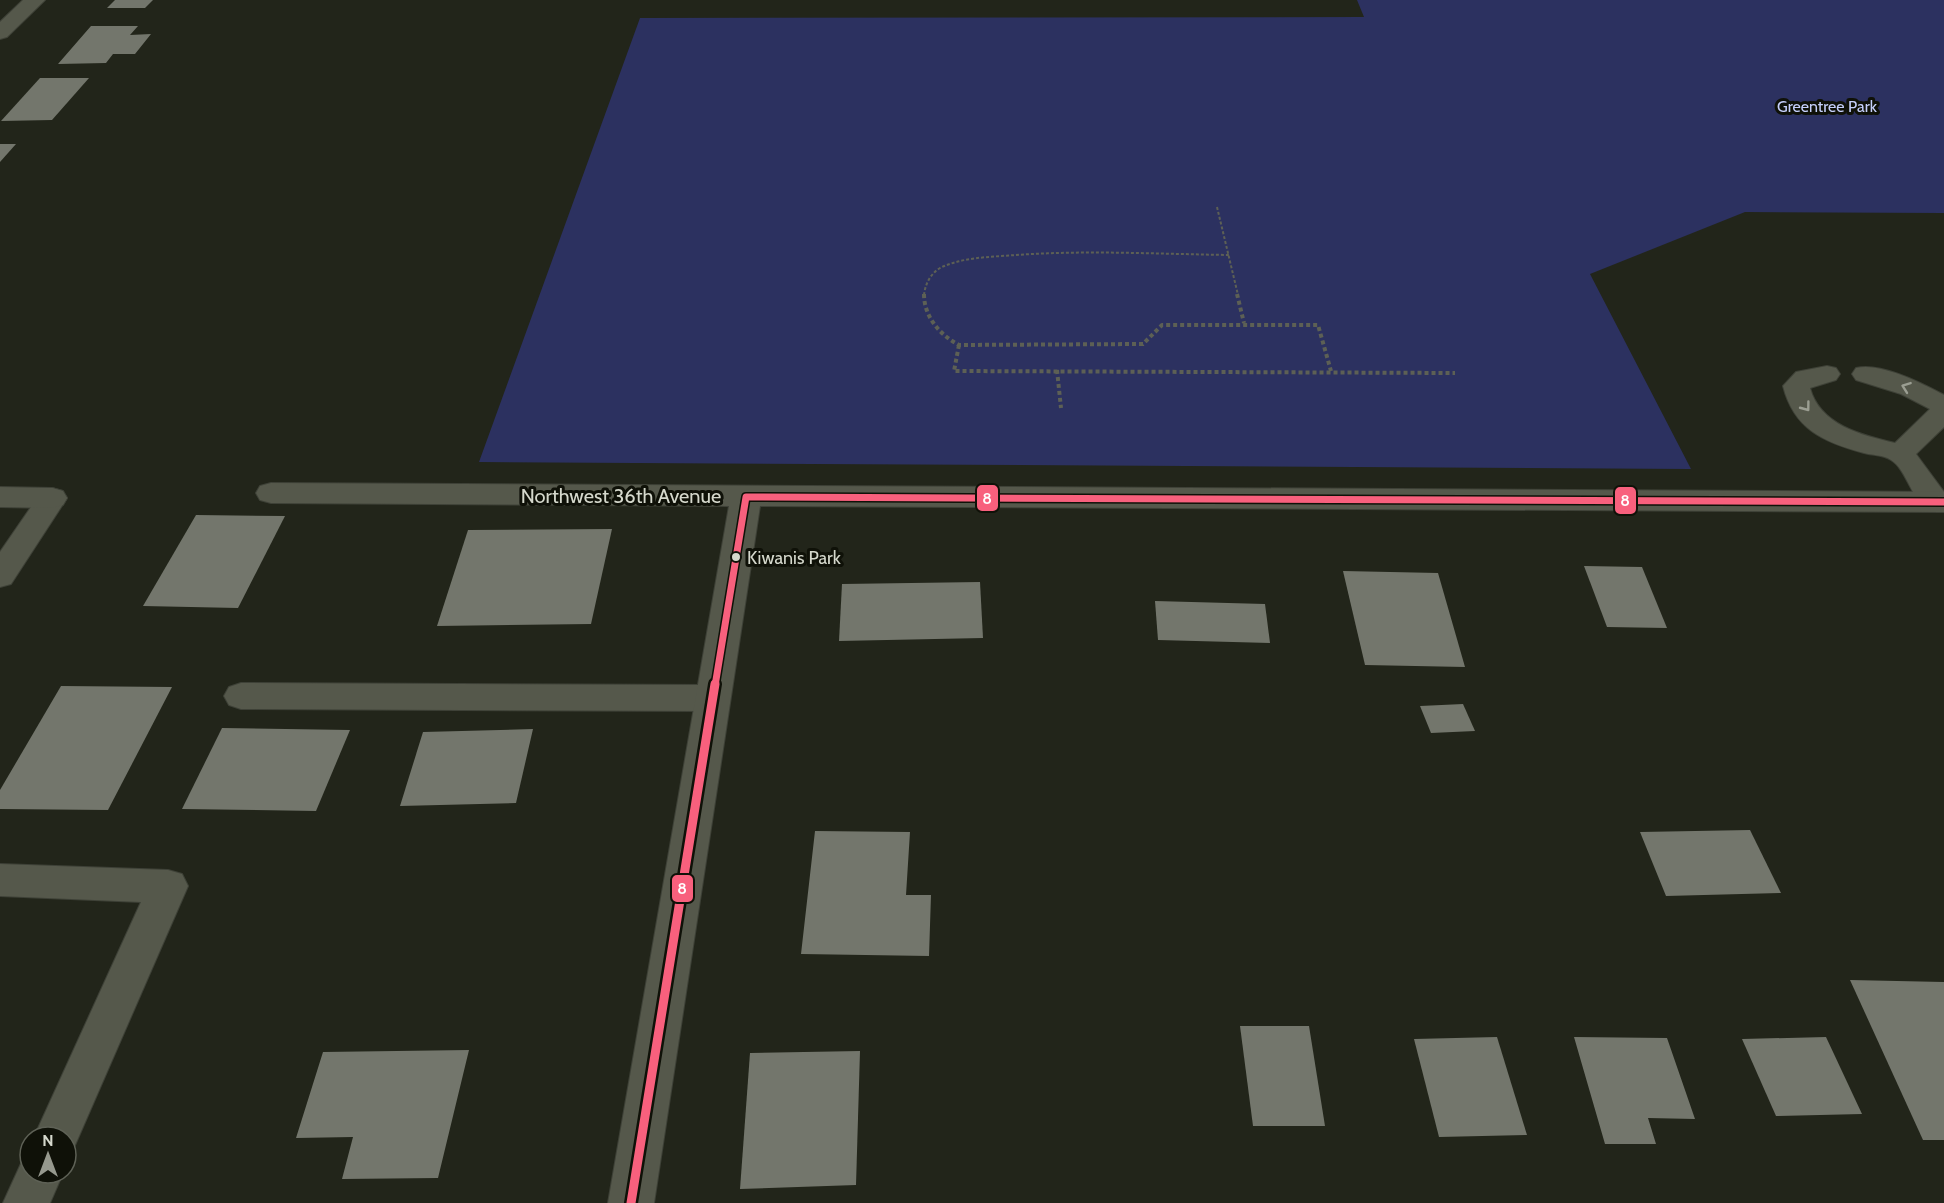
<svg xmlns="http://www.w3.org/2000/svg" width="1944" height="1203" font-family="Cabin,sans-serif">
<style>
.green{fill:#2c3160}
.building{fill:#73766c}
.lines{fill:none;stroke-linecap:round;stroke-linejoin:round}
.lane-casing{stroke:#3e4137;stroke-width:2}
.street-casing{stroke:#3e4137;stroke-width:2}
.path-far1{stroke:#5d6055;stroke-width:2;stroke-dasharray:3 2;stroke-linecap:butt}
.path{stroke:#5d6055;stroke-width:4;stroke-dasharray:4 3;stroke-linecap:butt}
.lane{fill:#55584b;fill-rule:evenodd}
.street{fill:#55584b;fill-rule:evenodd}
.bus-1-far1-casing{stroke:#0f1108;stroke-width:10}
.bus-1-casing{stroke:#0f1108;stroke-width:14}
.bus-1-far1{stroke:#f8607d;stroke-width:7}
.bus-1{stroke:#f8607d;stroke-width:9}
.oneway{stroke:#9b9e92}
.bus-dot{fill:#d5d8cc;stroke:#0f1108;stroke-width:2}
.labels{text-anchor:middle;stroke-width:6;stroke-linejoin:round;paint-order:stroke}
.far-park-label{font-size:16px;fill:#c6d0fc;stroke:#0f1108}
.bus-label{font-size:18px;fill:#d5d8cc;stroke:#0f1108;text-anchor:start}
.street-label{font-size:20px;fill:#d5d8cc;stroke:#0f1108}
.line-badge{stroke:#0f1108;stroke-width:2}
.badge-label{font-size:16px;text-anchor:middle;font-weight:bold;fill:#fff}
</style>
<rect width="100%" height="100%" fill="#22251a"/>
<path class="green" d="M1357,0H1944V213L1745,212L1590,274L1691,469L479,462L640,18L1364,17Z"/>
<g class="building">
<path d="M115,0H153L145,8H107Z"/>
<path d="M91,26H138L130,35L151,34L135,54H113L106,63L58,64Z"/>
<path d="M40,78H89L52,120L1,121Z"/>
<path d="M0,144H16L0,162Z"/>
<path d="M196,515L285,516L238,608L143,606Z"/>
<path d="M612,529L591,624L437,626L468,530Z"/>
<path d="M1584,566L1642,567L1667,628L1607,627Z"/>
<path d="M1343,571L1438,573L1465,667L1365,665Z"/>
<path d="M980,582L983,638L839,641L842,584Z"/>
<path d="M1155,601L1265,604L1270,643L1158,640Z"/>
<path d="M61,686L172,687L108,810L0,809V790Z"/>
<path d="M1463,704L1475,731L1431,733L1420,706Z"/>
<path d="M222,728L350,730L316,811L182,809Z"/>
<path d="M533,729L516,803L400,806L423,732Z"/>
<path d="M1750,830L1781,893L1666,896L1640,832Z"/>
<path d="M815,831L910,832L906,895H931L929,956L801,954Z"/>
<path d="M1850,980L1944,982V1140H1923Z"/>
<path d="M1240,1026H1309L1325,1126H1253Z"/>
<path d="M1497,1037L1527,1135L1439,1137L1414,1039Z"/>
<path d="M1574,1037L1667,1038L1695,1119L1648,1118L1656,1144H1605Z"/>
<path d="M1826,1037L1862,1114L1776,1116L1742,1039Z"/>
<path d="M469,1050L438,1178L342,1179L353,1137L296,1138L323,1052Z"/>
<path d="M860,1051L856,1185L740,1189L750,1053Z"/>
</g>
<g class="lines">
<g class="lane-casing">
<g id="lane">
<path d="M1827,366L1836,368L1840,374L1836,380L1810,388C1820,425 1861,435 1895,443L1930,409L1901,394L1856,380L1852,374L1856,368C1880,362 1922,383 1944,395V427L1916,454L1944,492V510C1913,518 1911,472 1891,460C1884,455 1871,455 1864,453C1823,442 1794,429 1783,386L1796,372Z"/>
<path d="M52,488L62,491L67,498L11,584L0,587V552L42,491Z"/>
<path d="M241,683L713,685L725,689L730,698L725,707L713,711L241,709L229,705L224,696L229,687Z"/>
</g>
</g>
<g class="street-casing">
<g id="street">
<path d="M23,0H45L7,37L0,39V22Z"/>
<path d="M271,483L1944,492V512L760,506L654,1203H608L729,506L271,503L260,500L256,493L260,486Z"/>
<path d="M0,487L52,488L63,491L67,498L63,505L52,508L0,507Z"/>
<path d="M0,864L168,870L182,874L188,886L72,1152L66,1154V1137H34L141,902L0,896Z"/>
<path d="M30,1155V1173H63L50,1203H3L24,1157Z"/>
</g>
</g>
<g class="path-far1">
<path d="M1217,207L1238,295"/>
<path d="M924,295C925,285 930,274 940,268C962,257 991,257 1016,255C1087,250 1158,254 1229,255"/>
</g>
<g class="path">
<path d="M924,294C924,317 940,335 959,345L1143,344L1162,325H1318L1331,371"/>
<path d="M1237,294L1244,323"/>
<path d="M959,345L954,371L1455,373"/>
<path d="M1057,370L1061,408"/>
</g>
<use href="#lane" class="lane"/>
<use href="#street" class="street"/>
<g class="bus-1-far1-casing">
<path id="bus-1-far1" d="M715,686L746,497L1944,502"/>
</g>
<g class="bus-1-casing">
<path id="bus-1" d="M631,1203L715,684"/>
</g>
<use href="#bus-1-far1" class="bus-1-far1"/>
<use href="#bus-1" class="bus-1"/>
</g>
<defs><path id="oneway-chevron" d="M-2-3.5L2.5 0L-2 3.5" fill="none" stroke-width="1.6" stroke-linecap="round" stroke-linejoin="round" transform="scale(1.5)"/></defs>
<g class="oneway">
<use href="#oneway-chevron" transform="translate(1906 387) rotate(-160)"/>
<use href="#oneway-chevron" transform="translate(1806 407) rotate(53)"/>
</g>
<circle class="bus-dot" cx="736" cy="557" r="5"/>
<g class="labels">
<g class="far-park-label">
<text x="1827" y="112">Greentree Park</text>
</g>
<g class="bus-label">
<text x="747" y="564">Kiwanis Park</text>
</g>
<g class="street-label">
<text x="621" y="503">Northwest 36th Avenue</text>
</g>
</g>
<g class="line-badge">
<rect x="976" y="484" width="23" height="28" rx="6" fill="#f8607d"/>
<rect x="1614" y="486" width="23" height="29" rx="6" fill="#f8607d"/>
<rect x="671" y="874" width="23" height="29" rx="6" fill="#f8607d"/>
</g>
<g class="badge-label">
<text x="987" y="504">8</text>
<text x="1625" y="506">8</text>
<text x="682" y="894">8</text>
</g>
<g transform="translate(48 1155)"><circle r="28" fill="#0f1108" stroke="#5e6156" stroke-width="1.5"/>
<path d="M0-4.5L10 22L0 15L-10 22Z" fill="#96998e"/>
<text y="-9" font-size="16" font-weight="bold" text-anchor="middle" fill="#d5d8cc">N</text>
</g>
</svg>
